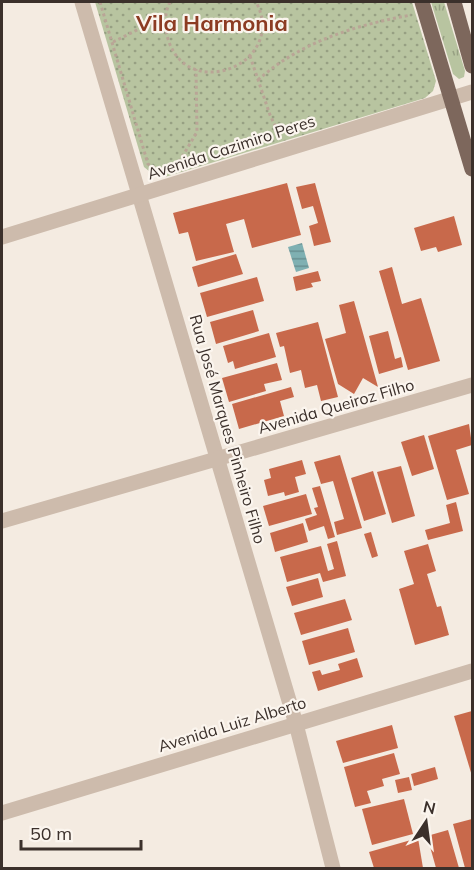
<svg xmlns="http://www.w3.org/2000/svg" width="474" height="870" font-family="Mulish,sans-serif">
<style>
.grass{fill:url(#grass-tufts)}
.park{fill:url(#park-dots)}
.water{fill:url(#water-rules)}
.building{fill:#c8694b}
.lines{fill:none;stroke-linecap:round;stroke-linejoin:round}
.path{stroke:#b9a596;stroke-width:3;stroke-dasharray:3 3;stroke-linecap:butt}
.minor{stroke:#cdbbac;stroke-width:15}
.major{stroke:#7d675c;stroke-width:15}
.labels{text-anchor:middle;stroke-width:4.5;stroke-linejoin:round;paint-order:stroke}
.street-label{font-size:16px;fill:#3b302b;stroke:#fbf5ee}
.district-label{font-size:22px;font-weight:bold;fill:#8c3b22;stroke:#fbf5ee}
</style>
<defs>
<pattern id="grass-tufts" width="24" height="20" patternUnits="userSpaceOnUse" patternTransform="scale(1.5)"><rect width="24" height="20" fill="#b8c4a0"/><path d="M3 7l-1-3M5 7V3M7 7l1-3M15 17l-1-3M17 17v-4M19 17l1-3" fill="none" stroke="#97a083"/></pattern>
<pattern id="park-dots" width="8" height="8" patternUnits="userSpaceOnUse" patternTransform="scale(1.5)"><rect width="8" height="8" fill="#b8c4a0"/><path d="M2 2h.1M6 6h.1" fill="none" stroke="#97a083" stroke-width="1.8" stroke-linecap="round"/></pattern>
<pattern id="water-rules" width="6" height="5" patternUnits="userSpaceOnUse" patternTransform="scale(1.5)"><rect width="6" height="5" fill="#7fb0b2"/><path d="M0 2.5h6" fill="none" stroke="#699091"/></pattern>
</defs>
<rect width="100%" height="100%" fill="#f4ebe1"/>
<path class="grass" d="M431,2H444L465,71L464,77L459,79L453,74Z"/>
<path class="park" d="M95,2H412L436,81L433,91L425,98L165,177L154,175L144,167Z"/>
<path class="water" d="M302,243L309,268L296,272L288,247Z"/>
<g class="building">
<path d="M287,183L301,235L252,248L244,219L226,224L234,252L196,261L188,232L179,234L173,213Z"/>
<path d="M315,183L331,242L314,246L309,226L318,223L313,206L302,209L296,187Z"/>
<path d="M454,216L462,245L438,252L436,247L421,251L414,228Z"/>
<path d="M236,254L243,274L198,287L192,267Z"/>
<path d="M392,267L402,304L421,298L440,361L408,370L379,271Z"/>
<path d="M318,271L321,281L311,283L313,287L296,291L293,277Z"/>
<path d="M257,277L264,301L207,317L200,293Z"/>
<path d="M354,301L378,387L363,378L354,394L338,384L325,339L346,333L339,305Z"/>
<path d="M253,310L259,331L216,344L210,322Z"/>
<path d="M318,322L338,397L321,401L317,385L305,388L301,370L290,373L284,346L280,347L276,333Z"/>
<path d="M388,331L395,359L401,357L403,367L379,374L369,336Z"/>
<path d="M269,333L276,357L235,369L233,361L228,363L223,346Z"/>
<path d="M277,363L282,380L264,384L266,391L229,402L222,378Z"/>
<path d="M291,387L294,397L280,401L284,416L239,429L232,404Z"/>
<path d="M469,424L472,445L456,450L469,494L447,500L428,436Z"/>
<path d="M424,435L434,469L412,476L401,442Z"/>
<path d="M340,455L362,528L337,535L334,522L344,519L333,481L321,484L314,462Z"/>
<path d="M302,460L306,474L295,477L299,492L285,496L284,492L268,496L264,480L271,478L269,469Z"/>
<path d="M401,466L415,516L392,523L377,472Z"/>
<path d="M373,471L386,514L364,521L351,478Z"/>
<path d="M320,486L335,537L328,539L324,526L309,531L305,519L317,515L314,508L318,507L312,488Z"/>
<path d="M306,494L312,514L269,526L263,506Z"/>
<path d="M456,502L463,531L428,540L425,530L450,523L446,505Z"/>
<path d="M303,523L308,542L275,552L270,533Z"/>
<path d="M371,532L378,556L372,558L364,534Z"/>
<path d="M337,541L346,576L323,582L320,573L287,582L280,557L321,546L328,571L334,569L327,544Z"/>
<path d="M428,544L436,571L427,574L437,607L441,606L449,635L415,645L399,589L414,584L404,551Z"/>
<path d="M318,578L323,597L292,606L286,587Z"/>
<path d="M345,599L352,620L301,635L294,613Z"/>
<path d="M348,628L355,652L309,665L302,641Z"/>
<path d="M357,658L363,677L318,691L312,672L320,670L322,675L340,670L338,664Z"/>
<path d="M472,711V776L454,716Z"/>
<path d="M392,725L398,748L343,763L336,741Z"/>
<path d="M394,753L400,774L382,779L384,786L367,791L371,803L355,807L344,767Z"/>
<path d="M435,767L438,779L414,786L411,774Z"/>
<path d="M409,777L412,790L398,793L395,780Z"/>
<path d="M404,799L413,834L372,845L362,809Z"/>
<path d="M472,819V868H465L453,824Z"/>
<path d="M448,830L459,868H436L427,836Z"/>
<path d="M418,838L423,868H374L369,852Z"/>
</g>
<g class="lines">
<g class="path">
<path d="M100,2L148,164L160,171"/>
<path d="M170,2C164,14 164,28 169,42C191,103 288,62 256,2"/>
<path d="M113,42L165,16"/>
<path d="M250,56L270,115L280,136"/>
<path d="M258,80C300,42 356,25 411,15"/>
<path d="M176,167L197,132L196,69"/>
</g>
<g class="minor">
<path d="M82,2L296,724L333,868"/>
<path d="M2,237L472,92"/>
<path d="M2,521L472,385"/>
<path d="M2,813L472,671"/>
</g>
<g class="major">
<path d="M422,2L472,169"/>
<path d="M454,2L472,66"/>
</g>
</g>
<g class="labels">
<g class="street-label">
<text transform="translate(231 147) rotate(-18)" y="6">Avenida Cazimiro Peres</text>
<text transform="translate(336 406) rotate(-16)" y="6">Avenida Queiroz Filho</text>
<text transform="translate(228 429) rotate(74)" y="6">Rua José Marques Pinheiro Filho</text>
<text transform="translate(232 724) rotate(-17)" y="6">Avenida Luiz Alberto</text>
</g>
<g class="district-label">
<text x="212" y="31">Vila Harmonia</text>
</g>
</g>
<rect width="474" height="870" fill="none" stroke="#3b302b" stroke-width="6"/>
<g transform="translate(426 822) rotate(13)" stroke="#fbf5ee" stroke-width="4.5" paint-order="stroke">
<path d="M0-4.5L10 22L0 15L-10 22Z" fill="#3b302b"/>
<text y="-9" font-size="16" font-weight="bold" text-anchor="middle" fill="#3b302b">N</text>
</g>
<path d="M21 840v9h120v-9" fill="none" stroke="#3b302b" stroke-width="3"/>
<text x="30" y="840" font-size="18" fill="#3b302b" stroke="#fbf5ee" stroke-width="4.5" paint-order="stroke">50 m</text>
</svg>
